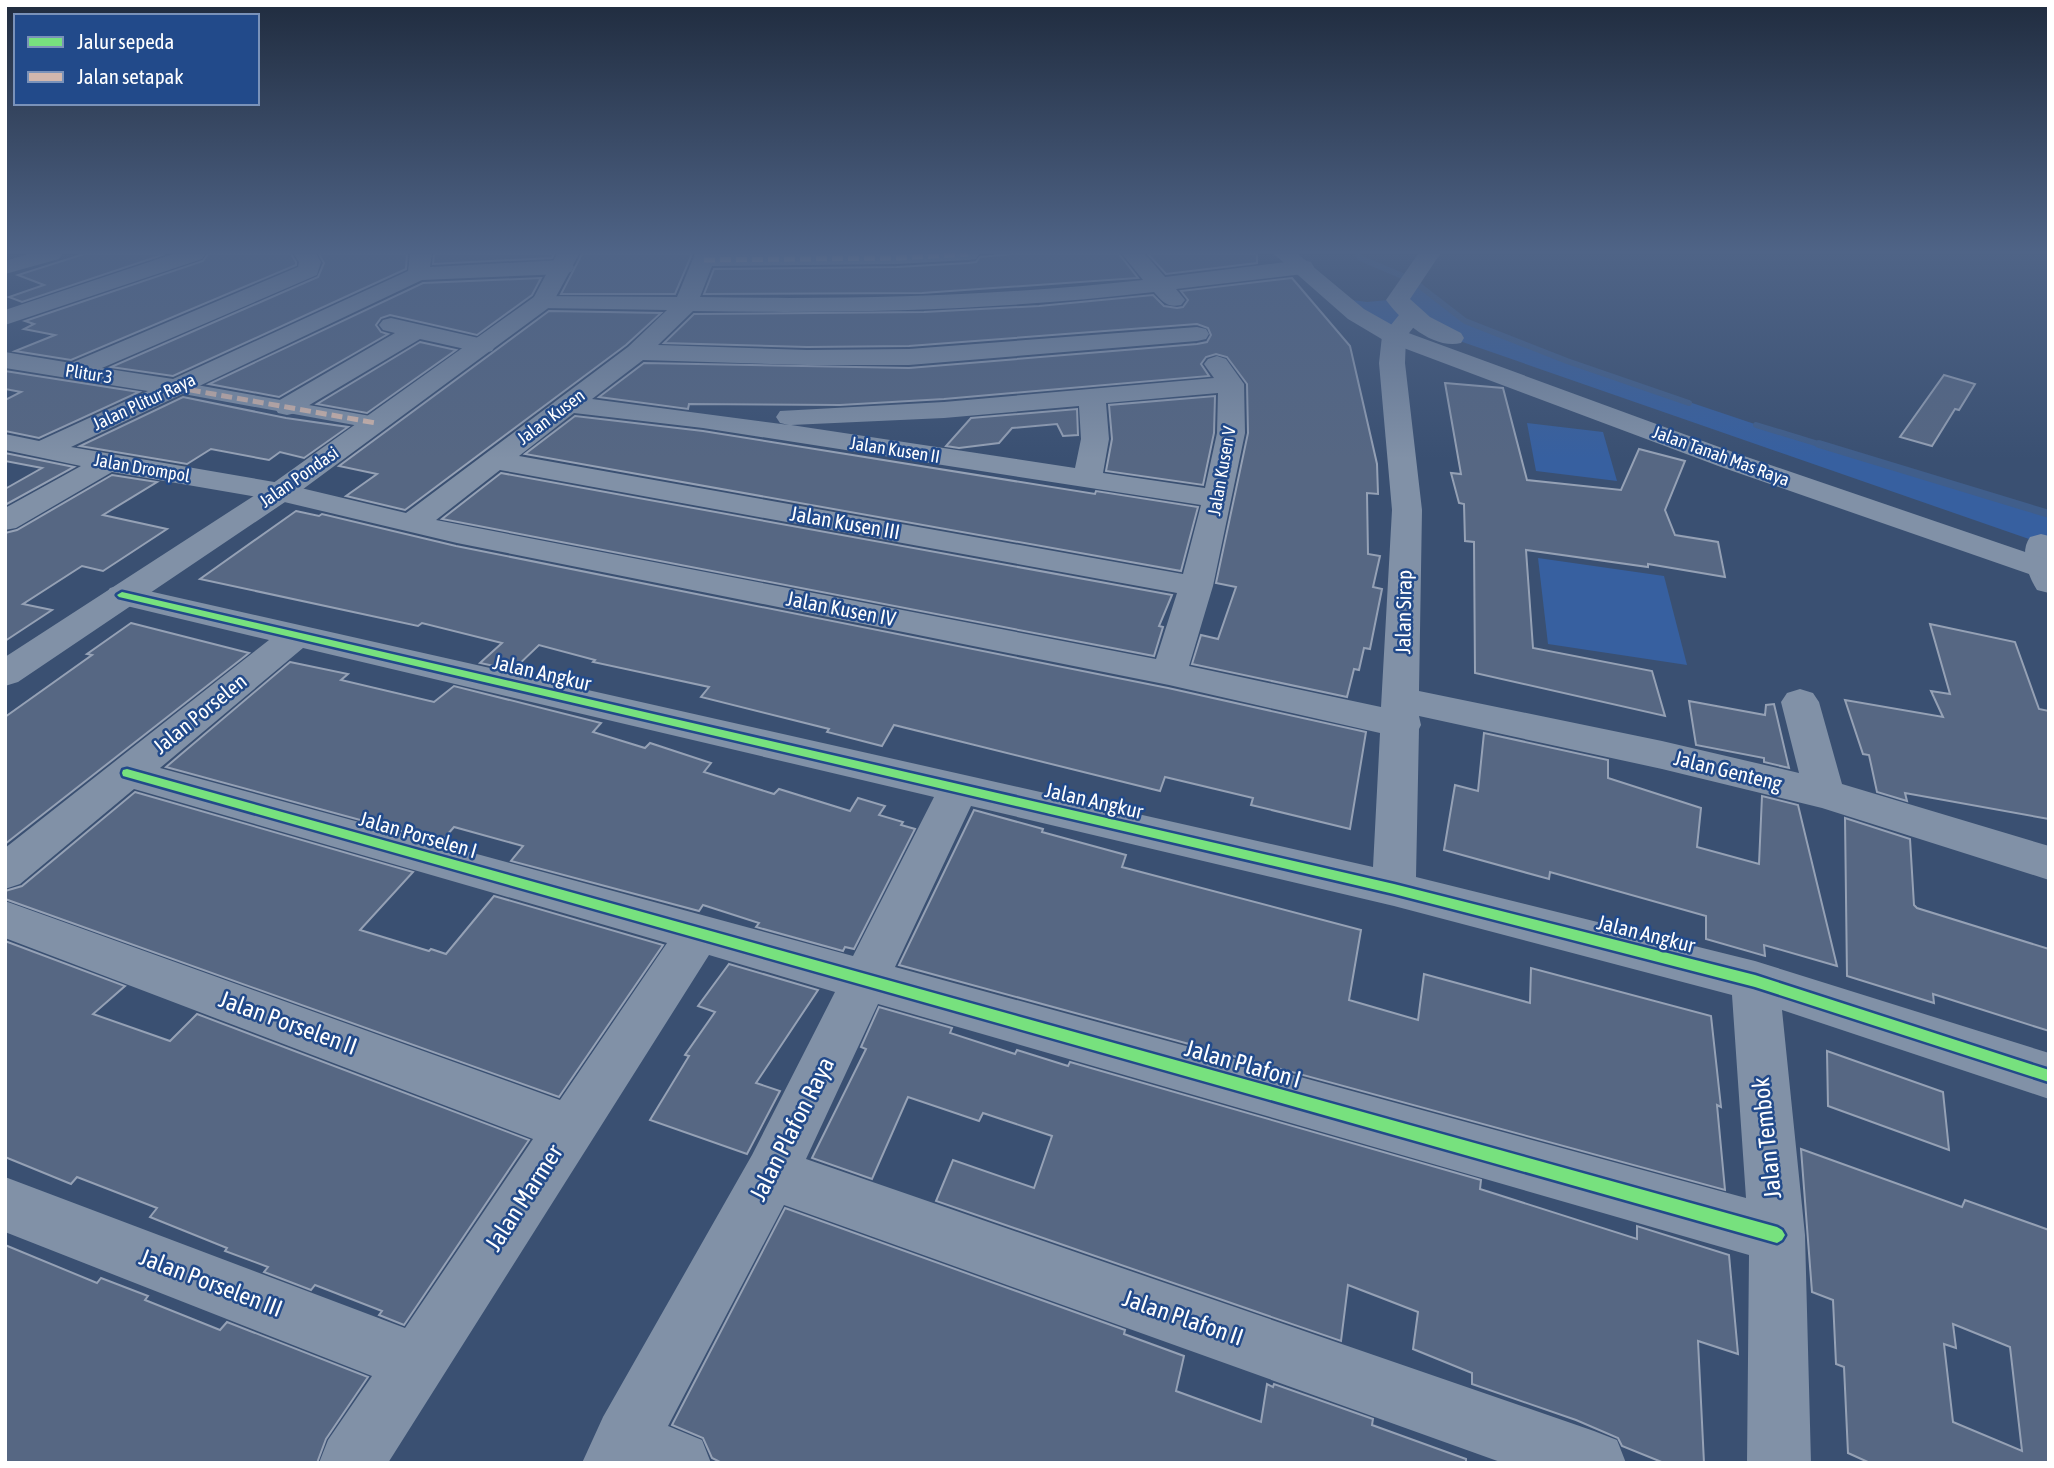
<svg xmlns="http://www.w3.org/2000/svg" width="2054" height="1468" font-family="'Asap Condensed',sans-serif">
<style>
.green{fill:#3760a0}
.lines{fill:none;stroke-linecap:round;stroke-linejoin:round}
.stream-far1{stroke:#405e8b;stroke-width:6}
.stream{stroke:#405e8b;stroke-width:8}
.building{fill:#566783;stroke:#95a1b5;stroke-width:2;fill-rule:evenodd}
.pedestrian{fill:#8191a7;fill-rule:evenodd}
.minor{fill:#8191a7;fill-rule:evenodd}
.tertiary{fill:#8191a7;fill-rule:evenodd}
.quiet{stroke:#d1b7ad;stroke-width:5;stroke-dasharray:11 5;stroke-linecap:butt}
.cycleway-casing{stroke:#224a8a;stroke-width:5}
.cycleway{fill:#77e17e;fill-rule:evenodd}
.labels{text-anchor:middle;stroke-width:5;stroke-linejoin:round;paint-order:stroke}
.far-street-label{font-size:18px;fill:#fff;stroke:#224a8a}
.street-label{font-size:21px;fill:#fff;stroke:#224a8a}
.near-street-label{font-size:24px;fill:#fff;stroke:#224a8a}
</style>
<rect width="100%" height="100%" fill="#3a5072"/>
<g class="green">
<path d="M1412,280L1465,321L1567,361L1850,456L2049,514V546L1448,337L1411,316L1394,336L1338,298L1367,302L1398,299Z"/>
<path d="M1527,423L1603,432L1617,481L1536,471Z"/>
<path d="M1538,558L1664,576L1687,665L1548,644Z"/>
</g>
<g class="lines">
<g class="stream-far1">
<path d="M1358,254L1360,258L1412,280L1465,321L1567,361L1689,403"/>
<path d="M1756,425L1825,446"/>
</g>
<path class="stream" d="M1819,444L2049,514"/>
</g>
<g class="building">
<path d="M84,254H165L22,302L9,297L44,285L18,275Z"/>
<path d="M208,254H291L296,262V265L71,360L15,351L55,335L24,329L34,324L25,321L203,261Z"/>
<path d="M319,254H407L406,269L173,376L111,367L318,277L324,263Z"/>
<path d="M434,254H554L552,258L433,264Z"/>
<path d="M582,254H692L675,294H561Z"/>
<path d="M1013,254H1119L1138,278L922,293L704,294L714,269L897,267L968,263L976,262L980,257Z"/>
<path d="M1148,254H1257V263L1166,274Z"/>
<path d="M541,278L532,295L477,335L390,315L381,318L376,325L381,332L388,334L279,397L209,384L423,283Z"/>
<path d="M1292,278L1350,346L1377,464L1378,494L1367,493L1368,554L1380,556L1373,587L1382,589L1370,649L1364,648L1359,670L1354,669L1347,697L1192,664L1201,635L1218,639L1236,587L1216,583L1248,433L1247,384L1227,357L1216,354L1206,357L1201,364L1209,376L944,399L840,405L689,404L688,409L599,397L644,363L909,368L1197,344L1207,342L1211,335L1208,328L1197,324L909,346L807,347L664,343L694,314L924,312L1039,306L1153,295L1164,306L1177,308L1183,307L1188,300L1181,291Z"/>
<path d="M549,311L661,313L626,345L405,510L346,496L377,474L339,466Z"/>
<path d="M420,342L456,350L367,413L317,404Z"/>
<path d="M5,371L139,392L39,438L5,431V400L21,392L5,389Z"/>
<path d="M1944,375L1975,384L1959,410L1955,409L1932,446L1900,437Z"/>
<path d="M1445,383L1503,388L1527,480L1621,490L1639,449L1685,461L1665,510L1675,535L1718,542L1725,577L1648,564V567L1526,550L1533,648L1652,671L1665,716L1475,673L1474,542L1465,541L1464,504L1459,503L1451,473L1461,474Z"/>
<path d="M1215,396L1214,433L1203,485L1106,471L1112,439L1109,405Z"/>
<path d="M183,397L286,418L348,427L304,458L280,452L269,460L211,449L187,464L80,446Z"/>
<path d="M1077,409L1078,435L1063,436L1057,424L1012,428L999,443L959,448L946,446L971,418Z"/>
<path d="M575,416L703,431L1095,494L1096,491L1198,507L1181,571L525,454Z"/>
<path d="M5,453L74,467L5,505V489L42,468L5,461Z"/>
<path d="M501,473L1172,595L1159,626L1163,627L1154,656L442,519Z"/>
<path d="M112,475L157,482L103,515L167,529L103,571L82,566L23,604L52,610L5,641V533L17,530Z"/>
<path d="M296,511L319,516L322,514L456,546L1168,688L1366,732L1350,829L1251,805L1253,798L1165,777L1160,791L894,725L882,746L827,732L829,729L701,697L709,687L593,662L595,660L539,645L513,670L480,663L502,643L422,623L418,626L200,579Z"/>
<path d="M131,623L249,653L5,844V717L92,655L87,654Z"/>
<path d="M1930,624L2015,642L2039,709L2049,711V819L1905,793L1907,801L1877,792L1869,755L1863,754L1845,700L1943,717L1931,691L1950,694Z"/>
<path d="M290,662L348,674L341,680L434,702L454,686L601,723L593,732L645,748L650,743L711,763L704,772L774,794L779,789L850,811L858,798L885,806L879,815L903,822L901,825L915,829L854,949L845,947L843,951L756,927L759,923L703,905L699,911L511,861L523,846L454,827L441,842L166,767Z"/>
<path d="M1689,701L1765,715L1766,705L1774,704L1789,768L1764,762V758L1696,745Z"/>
<path d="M1484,733L1608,760V778L1701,808L1697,847L1759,864L1762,796L1798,805L1837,966L1764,945L1765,956L1706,939V916L1550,872L1549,879L1444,850L1455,785L1478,791Z"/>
<path d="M135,792L413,872L360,930L429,951L431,949L446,954L494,896L663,945L559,1097L5,899V891L22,886Z"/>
<path d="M974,810L1043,829L1042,832L1126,855L1122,867L1361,930L1349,1000L1418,1020L1424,974L1530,1003L1531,968L1711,1016L1721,1107L1717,1105L1725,1190L899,965Z"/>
<path d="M1845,818L1910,839L1914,905L1917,908L2049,949V1031L1933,994L1934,1003L1847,976Z"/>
<path d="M5,941L125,986L93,1014L170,1041L197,1014L529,1140L404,1325L379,1315L382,1311L315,1285L311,1290L264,1272L268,1267L225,1251L227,1248L150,1217L157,1208L77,1177L71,1184L5,1157Z"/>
<path d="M729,964L818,990L756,1083L780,1091L747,1154L650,1120L689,1056L685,1055L715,1012L698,1006Z"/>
<path d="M879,1007L952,1028L950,1033L1015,1054L1017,1050L1068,1066L1070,1062L1481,1180L1480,1189L1637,1239V1226L1729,1255L1738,1354L1698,1341L1704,1463H1664L1622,1446L1618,1438L1576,1420L1472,1384V1373L1413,1349L1418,1312L1348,1285L1341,1341L936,1201L953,1160L1034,1188L1052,1136L983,1113L979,1121L908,1097L872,1179L812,1158L866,1049L861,1047Z"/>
<path d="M1827,1051L1943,1092L1949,1150L1828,1106Z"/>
<path d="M1801,1149L1962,1207L1965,1200L2049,1230V1463H1870L1848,1453L1844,1367L1836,1364L1833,1300L1812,1292ZM1953,1324L2010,1347L2022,1451L1953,1422L1944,1344L1956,1348Z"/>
<path d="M785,1208L1125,1330L1124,1334L1184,1356L1176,1391L1261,1422L1267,1384L1273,1387L1274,1384L1373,1419L1372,1425L1466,1459V1463H722L712,1458L703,1438L672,1425Z"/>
<path d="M5,1245L97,1283L101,1278L148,1296L145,1300L220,1330L227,1322L368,1377L326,1439L317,1463H5Z"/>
</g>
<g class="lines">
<path class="pedestrian" d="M174,381L376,417L383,419L387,423L383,427L376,429L167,391L164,387L167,383Z"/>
<g class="minor">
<path d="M28,254H62L59,259L5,274V261Z"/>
<path d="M173,254H205L202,259L5,325V310Z"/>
<path d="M294,254H316L321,262L317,275L102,368L173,379L408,271L410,254H432L430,267L563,260L571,262L574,267L571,272L563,274L422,280L71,447L280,483L406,513L628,347L667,310L543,308L535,306L531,301L535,296L677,297L695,254H979L976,259L968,260L897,264L712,266L700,297C849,300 996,296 1143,280L1122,254H1145L1165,277L1303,260L1311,262L1314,267L1311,272L1303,274L1176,289L1185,300L1181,305C1167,308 1163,302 1154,292C1000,310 848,314 693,311L658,345L807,350L909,349L1197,327L1206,329L1209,334L1206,339L1197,341L909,365H807L643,360L592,399L789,425L780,423L776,417L780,411L944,402L1214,378L1204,364L1208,359L1217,356L1226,359L1244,384L1245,433L1213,586L1189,666L1381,707L1392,510L1379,363L1382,336L1403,310H1419L1423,315L1406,337L1405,363L1422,510L1419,691L1662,741L1799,773L1781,702L1787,693L1800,689L1813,693L1819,702L1842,784L2049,846V880L1822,808L1662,769L1419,716L1421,725L1419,729L1416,877L1755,961L2049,1053V1099L1782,1010L1805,1235L1811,1463H1747L1749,1255L878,1004L806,1159L1594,1431L1617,1440L1626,1463H1503L784,1205L668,1426L702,1440L711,1463H582L603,1417L752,1155L835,992L709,955L388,1463H319L328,1440L372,1376L5,1232V1177L405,1328L533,1139L5,938V901L560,1100L667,943L134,789L20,884L5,889V848L269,640L110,602L105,595L110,588L122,585L1373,867L1380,733L1169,685L457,543L280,501L112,472L16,528L5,530V508L81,466L5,450V434L39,441L148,391L5,368V352L71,363L293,269L298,267L299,262ZM1218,393L1217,433L1205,488L1103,473L1109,439L1106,403ZM1079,406L1081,439L1075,468L791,425L944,418ZM574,413L703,428L1201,505L1183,574L519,456ZM500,470L1177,593L1156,659L436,520ZM303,648L934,797L853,956L160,768ZM971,806L1394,906L1732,995L1746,1198L895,967Z"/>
<path d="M391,318L492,341L495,346L492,351L483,353L420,339L296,413L287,415L278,413L274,407L278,401L395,333L383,330L379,325L383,320Z"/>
<path d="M2041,534L2049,536V593L2037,590C2028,576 2019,552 2030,537Z"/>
</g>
<g class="tertiary">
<path d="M557,254H579L551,306L291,498L18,682L5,686V657L269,486L534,297Z"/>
<path d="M1274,254H1298L1364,309L1403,331L1741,455L2049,560V581L1721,467L1385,341L1348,319Z"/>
<path d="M1418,254H1440L1410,299L1430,317L1461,333L1464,338L1461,343C1434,350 1401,321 1386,300Z"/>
</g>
<g class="quiet">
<path d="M704,260L897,258L968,254"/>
<path d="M174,387L376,423"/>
</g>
<g class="cycleway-casing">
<g id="cycleway">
<path d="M122,592L1394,884L1755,975L2049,1070V1082L1755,987L1394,894L119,597L117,595Z"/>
<path d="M127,769L1777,1227L1782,1230L1785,1235L1782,1240L1777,1243L123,776L122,773L123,770Z"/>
</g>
</g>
<use href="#cycleway" class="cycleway"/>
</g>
<linearGradient id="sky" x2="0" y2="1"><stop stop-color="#202c3f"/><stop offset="0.55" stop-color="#4f6487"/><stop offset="1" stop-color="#4f6487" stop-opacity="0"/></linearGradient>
<rect width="2054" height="459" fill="url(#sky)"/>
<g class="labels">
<g class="far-street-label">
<text transform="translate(89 374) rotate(9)" y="6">Plitur 3</text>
<text transform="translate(144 402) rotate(-25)" y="6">Jalan Plitur Raya</text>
<text transform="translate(551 417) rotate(-37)" y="6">Jalan Kusen</text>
<text transform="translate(895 450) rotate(9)" y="6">Jalan Kusen II</text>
<text transform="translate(1721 456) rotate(20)" y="6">Jalan Tanah Mas Raya</text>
<text transform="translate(142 468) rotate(10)" y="6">Jalan Drompol</text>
<text transform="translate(1222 471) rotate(-80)" y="6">Jalan Kusen V</text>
<text transform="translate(299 477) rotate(-35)" y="6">Jalan Pondasi</text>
</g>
<g class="street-label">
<text transform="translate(845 523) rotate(10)" y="7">Jalan Kusen III</text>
<text transform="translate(841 609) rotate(11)" y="7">Jalan Kusen IV</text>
<text transform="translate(1404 612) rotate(-89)" y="7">Jalan Sirap</text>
<text transform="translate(542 673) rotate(13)" y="7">Jalan Angkur</text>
<text transform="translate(200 714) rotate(-39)" y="7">Jalan Porselen</text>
<text transform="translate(1728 771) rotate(14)" y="7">Jalan Genteng</text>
<text transform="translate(1094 801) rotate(13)" y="7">Jalan Angkur</text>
<text transform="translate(418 835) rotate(16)" y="7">Jalan Porselen I</text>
<text transform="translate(1646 934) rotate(14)" y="7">Jalan Angkur</text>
</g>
<g class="near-street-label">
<text transform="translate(288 1023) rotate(20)" y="8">Jalan Porselen II</text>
<text transform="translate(1243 1064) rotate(16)" y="8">Jalan Plafon I</text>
<text transform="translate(792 1129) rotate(-63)" y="8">Jalan Plafon Raya</text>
<text transform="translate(1767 1138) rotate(-96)" y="8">Jalan Tembok</text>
<text transform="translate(524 1198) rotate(-57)" y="8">Jalan Marmer</text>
<text transform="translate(211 1283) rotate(21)" y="8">Jalan Porselen III</text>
<text transform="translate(1183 1318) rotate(19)" y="8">Jalan Plafon II</text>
</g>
</g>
<rect width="2054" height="1468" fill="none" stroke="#ffffff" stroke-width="14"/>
<rect x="14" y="14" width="245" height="91" fill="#224a8a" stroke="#7a92b9" stroke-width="2"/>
<rect x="28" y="37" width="35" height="10" fill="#77e17e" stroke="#7a92b9" stroke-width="2"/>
<text x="77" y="49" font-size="21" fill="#ffffff">Jalur sepeda</text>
<rect x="28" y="72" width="35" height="10" fill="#d1b7ad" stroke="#7a92b9" stroke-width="2"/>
<text x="77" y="84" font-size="21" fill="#ffffff">Jalan setapak</text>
</svg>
